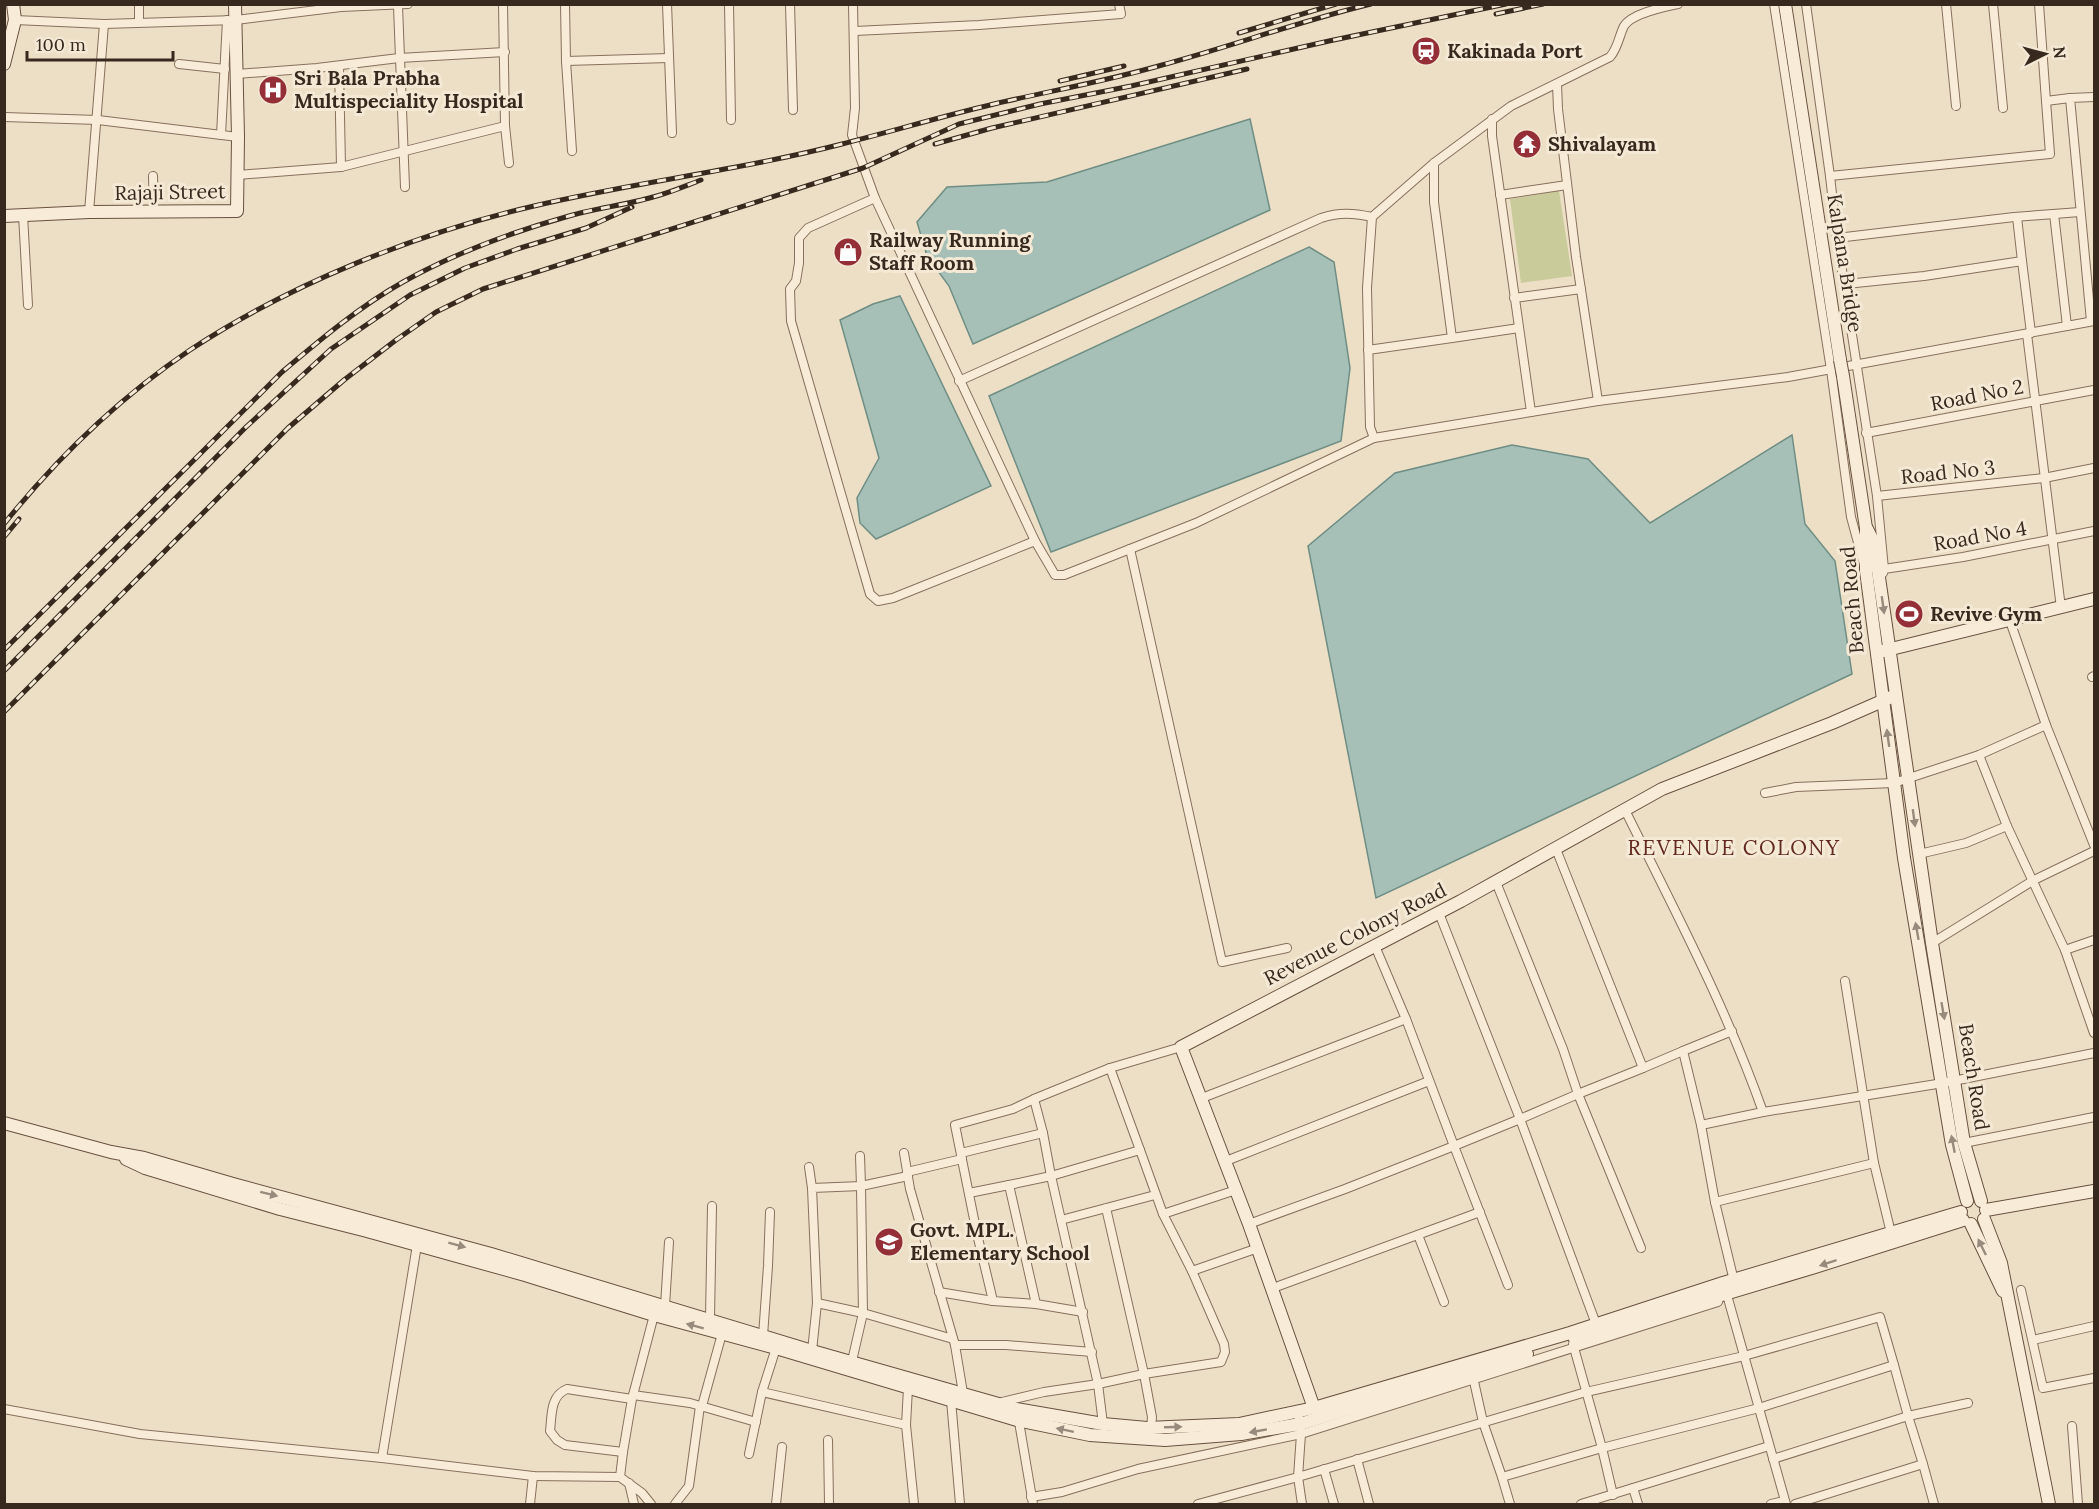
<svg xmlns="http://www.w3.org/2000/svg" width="2099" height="1509" font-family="Lora,serif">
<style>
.green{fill:#c9cb9a}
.water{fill:#a7c0b7;stroke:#6e8e84;stroke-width:1.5}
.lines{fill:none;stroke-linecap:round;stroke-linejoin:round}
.street-casing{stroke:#87705c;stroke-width:10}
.secondary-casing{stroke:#69513f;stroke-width:14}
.street{stroke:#f8ecd9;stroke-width:8}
.secondary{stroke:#f8ecd9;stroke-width:12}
.rail-casing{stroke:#38291f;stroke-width:5}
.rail{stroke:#f4e9d5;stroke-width:3;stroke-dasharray:9;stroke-linecap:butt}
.secondary-bridge-casing{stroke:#69513f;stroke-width:14;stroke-linecap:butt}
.secondary-bridge{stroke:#f8ecd9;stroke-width:12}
.oneway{fill:#988a7c}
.labels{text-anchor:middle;stroke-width:6;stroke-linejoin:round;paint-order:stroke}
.poi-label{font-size:20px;font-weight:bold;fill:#38291f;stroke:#f4e9d5;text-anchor:start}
.street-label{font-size:20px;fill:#38291f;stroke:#f4e9d5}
.neighbourhood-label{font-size:21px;letter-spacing:1.5px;fill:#632920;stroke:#f4e9d5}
</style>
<rect width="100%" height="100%" fill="#eddec6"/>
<path class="green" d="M1559,191L1572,276L1521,283L1510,199Z"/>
<g class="water">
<path d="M1250,119L1270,210L973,344L949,286L927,256L917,222L947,187L1047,182Z"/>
<path d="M1309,247L1334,262L1350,368L1341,441L1051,552L989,396Z"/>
<path d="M900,296L991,486L876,539L860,523L857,498L879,458L840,320L873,304Z"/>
<path d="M1792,435L1805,524L1835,561L1852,674L1376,898L1308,546L1395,473L1512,445L1588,459L1650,523Z"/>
</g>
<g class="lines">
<g class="street-casing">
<g id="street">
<path d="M139,4V22"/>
<path d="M503,4L505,126L509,163"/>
<path d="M565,4L566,61L572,151"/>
<path d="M667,4L672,133"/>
<path d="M729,4L731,120"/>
<path d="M790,4L793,110"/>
<path d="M853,4L855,108L852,135L875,198L1035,541L1055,575H1064L1196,523L1374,438"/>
<path d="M1678,4C1664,7 1632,13 1624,26C1619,36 1618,48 1610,57L1511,106L1434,163L1372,217L1367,288L1370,427L1374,438L1598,401L1788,377L2094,321"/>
<path d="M1774,4L1831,370L1851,517L1863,561"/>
<path d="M1806,4L1830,176"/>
<path d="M1946,4L1956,106"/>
<path d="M1993,4L2003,108"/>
<path d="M2039,4L2046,101L2070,98"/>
<path d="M398,6L405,187"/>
<path d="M15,20L104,24L236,20L341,7L408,4"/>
<path d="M855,31L979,25L1121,14L1119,4"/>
<path d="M566,61L669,58"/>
<path d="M179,64L225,69"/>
<path d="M339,66L341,167"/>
<path d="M237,74L317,68L399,58L505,52"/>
<path d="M1557,84L1558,109L1576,257L1598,401"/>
<path d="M4,117L98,120L238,137"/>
<path d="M1492,119V136L1531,412"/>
<path d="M221,135L227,20"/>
<path d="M238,175L341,167L505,126"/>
<path d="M153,176L154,212"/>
<path d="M1500,195L1567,185"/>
<path d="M875,198L808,228L799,238V263L796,281L790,289L791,321L870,594L878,601L893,598L1035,541"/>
<path d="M89,212L104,24"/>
<path d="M2054,214L2067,326"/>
<path d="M23,215L28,305"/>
<path d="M1837,238L1830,176L2050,154L2046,101"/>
<path d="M2022,261L2031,333"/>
<path d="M1846,284L1924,276L2022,261L2017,217"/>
<path d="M1514,298L1581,289"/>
<path d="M2091,321L2070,98L2094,97"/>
<path d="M2027,334L2061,608"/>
<path d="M1452,338L1519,328"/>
<path d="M1368,350L1452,338L1434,202V163"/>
<path d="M959,381L1321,218C1340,212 1353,213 1372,217"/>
<path d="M1866,433L2094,390"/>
<path d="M1877,496L1837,238L2014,217L2080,212"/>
<path d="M1130,549L1222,962L1287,948"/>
<path d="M1884,569L1877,496L2044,478L2094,468"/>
<path d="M1883,573L1884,569L1963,557L2094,531"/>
<path d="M2092,677L2094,676"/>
<path d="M2046,725L2094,845"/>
<path d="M1979,755L2007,826L2065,950L2094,940"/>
<path d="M1765,793L1796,787L1894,783L1979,755L2046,725L2010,621"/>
<path d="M1625,810C1674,909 1726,1007 1763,1112L1943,1083L2094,1053"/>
<path d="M1556,849L1643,1068L1683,1051"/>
<path d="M1919,854L1966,843L2007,826"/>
<path d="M1439,913L1520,1119L1578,1094L1563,1049L1496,882"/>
<path d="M1932,943L2034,880L2094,851"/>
<path d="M1375,946L1406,1019L1454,1146L1520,1119L1596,1324"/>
<path d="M2065,950L2094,1033"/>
<path d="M1845,981L1874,1163L1891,1233"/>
<path d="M1732,1031L1683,1051L1701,1125L1763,1112"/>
<path d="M1110,1068L1140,1150"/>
<path d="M1202,1098L1406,1019"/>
<path d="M1034,1099L1013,1109L955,1125L977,1234L993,1301L1036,1304L1083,1312"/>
<path d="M1701,1125L1715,1202"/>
<path d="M1043,1133L1034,1099L1110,1068L1181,1047"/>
<path d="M1964,1143L2094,1117"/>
<path d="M904,1153L910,1189L955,1345"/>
<path d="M961,1153L1043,1133L1051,1176L1140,1150L1163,1214L1236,1190"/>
<path d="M1226,1161L1429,1081"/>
<path d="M809,1167L812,1188"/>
<path d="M907,1172L962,1159"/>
<path d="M908,1176L861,1186L863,1313L953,1339"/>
<path d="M1009,1185L1051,1176L1061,1220"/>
<path d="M969,1193L1009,1185L1036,1304"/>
<path d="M1106,1208L1144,1374L1098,1384L1061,1220L1155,1195"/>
<path d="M1163,1214L1192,1271L1258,1248"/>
<path d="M1249,1224L1345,1189L1454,1146L1508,1285"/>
<path d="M1418,1235L1444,1302"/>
<path d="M1641,1248L1578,1094L1643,1068"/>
<path d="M1734,1281L1715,1202L1874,1163"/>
<path d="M1273,1288L1480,1212"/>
<path d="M1725,1288L1786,1504"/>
<path d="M2021,1290L2043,1388L2094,1378"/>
<path d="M939,1292L993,1301"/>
<path d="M665,1306L669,1242"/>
<path d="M710,1318L712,1206"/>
<path d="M763,1336L768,1266L770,1212"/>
<path d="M2033,1340L2094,1326"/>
<path d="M1573,1344L1602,1448L1613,1495"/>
<path d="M812,1351L817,1303"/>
<path d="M852,1361L863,1313L817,1303L812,1188L861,1186L860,1156"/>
<path d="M1473,1377L1483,1422L1502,1477"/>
<path d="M908,1388L906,1425L914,1504"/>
<path d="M762,1392L906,1425"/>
<path d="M963,1393L955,1345H1006L1092,1352"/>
<path d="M633,1395L690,1403L756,1422"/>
<path d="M632,1399L623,1452L565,1445L557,1440L550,1431C552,1415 550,1396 567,1389L632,1399L654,1315"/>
<path d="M951,1400L960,1504"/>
<path d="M998,1403L1044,1392L1098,1384L1103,1424"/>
<path d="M4,1409L140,1434L382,1458L533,1476L620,1477"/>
<path d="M1298,1412L1301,1434L1298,1477L1586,1392L1744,1356L1880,1317L1894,1365L1759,1408L1602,1448L1502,1477L1510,1504"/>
<path d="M1018,1416L1033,1504"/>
<path d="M2072,1426L2078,1504"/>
<path d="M1151,1428L1152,1417L1144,1374L1221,1362L1225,1352L1224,1344L1192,1271"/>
<path d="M828,1440L829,1504"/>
<path d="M623,1452L620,1477L642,1493L651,1504"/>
<path d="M749,1454L762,1392L776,1348"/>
<path d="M382,1458L417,1245"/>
<path d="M1357,1459L1369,1504"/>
<path d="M1773,1459L1908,1416L1894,1365"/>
<path d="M1923,1464L1934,1504"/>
<path d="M1324,1469L1334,1504"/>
<path d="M629,1483L634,1504"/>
<path d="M1633,1488L1638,1504"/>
<path d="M1031,1497L1062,1492L1138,1469L1301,1434L1718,1302L1720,1295"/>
<path d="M530,1504L533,1476"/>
<path d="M675,1504L689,1486L700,1406H702L723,1330"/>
<path d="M776,1504L782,1447"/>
<path d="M1198,1504L1298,1477L1302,1504"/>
<path d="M1581,1504L1769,1446"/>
<path d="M1771,1504L1784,1501"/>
<path d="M1795,1504L1923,1464L1908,1416L1968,1403"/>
</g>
</g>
<g class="secondary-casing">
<g id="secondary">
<path d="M1785,4L1840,360"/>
<path d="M4,64L15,20L13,4"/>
<path d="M4,216L89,212L237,211L238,137L235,4"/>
<path d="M1843,376L1866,528V571L1904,858L1952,1145L1967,1201"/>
<path d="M1867,529L1874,543L1932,943L1964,1143L1981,1201"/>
<path d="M1883,651L2094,599"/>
<path d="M4,1123L111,1152L144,1158L233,1184L491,1254L812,1351L1016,1409L1103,1424L1147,1428L1239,1424L1314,1408L1570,1333L1723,1283L1961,1212"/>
<path d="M126,1159L145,1168L280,1209L367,1231L525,1275L654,1315L776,1348L1017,1420L1090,1435L1165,1440L1241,1434L1300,1424L1527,1354"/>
<path d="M1986,1210L2094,1191"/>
<path d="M1984,1219L2001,1263L2049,1504"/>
<path d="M1971,1224L2003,1291"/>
<path d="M1575,1339L1815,1267L1963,1220"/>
<path d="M1314,1408L1249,1224L1181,1047L1461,901L1662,789L1832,723L1896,695"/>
</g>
</g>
<use href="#street" class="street"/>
<use href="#secondary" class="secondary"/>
<g class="rail-casing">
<g id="rail">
<path d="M1496,14L1543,4"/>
<path d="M1239,33L1336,4"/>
<path d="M1060,81L1124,66"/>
<path d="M935,144L992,128L1247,69"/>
<path d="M4,524C57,458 119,398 190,350C290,284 417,233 534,206C636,182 741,170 842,144C893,131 943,116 994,104C1050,91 1107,81 1162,65C1232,46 1300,21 1371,4"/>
<path d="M4,537L19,519"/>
<path d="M4,650L282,372C321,339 359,307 403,282C455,253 512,232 569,216C596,208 626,205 653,197C669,193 685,186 701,180"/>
<path d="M4,671L246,427L331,349L410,295L465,268L517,249L586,228L632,207"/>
<path d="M4,712L288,428L344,380L396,340L436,312L483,289L863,168L959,124L1040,104L1131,86L1329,41L1506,4"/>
</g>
</g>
<use href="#rail" class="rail"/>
<g class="secondary-bridge-casing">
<path id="secondary-bridge" d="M1840,360L1843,376"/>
</g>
<use href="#secondary-bridge" class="secondary-bridge"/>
</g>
<defs><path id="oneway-solid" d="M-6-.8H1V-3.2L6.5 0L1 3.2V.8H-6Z" transform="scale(1.5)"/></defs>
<g class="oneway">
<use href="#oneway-solid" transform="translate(1883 605) rotate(82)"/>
<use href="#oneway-solid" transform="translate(1888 738) rotate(-98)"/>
<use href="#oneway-solid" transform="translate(1914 818) rotate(82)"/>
<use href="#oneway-solid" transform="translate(1917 931) rotate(-100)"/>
<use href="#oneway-solid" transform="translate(1943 1011) rotate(80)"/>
<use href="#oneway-solid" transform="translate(1953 1144) rotate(-101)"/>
<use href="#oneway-solid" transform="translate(269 1194) rotate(14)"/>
<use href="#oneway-solid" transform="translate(457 1245) rotate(15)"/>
<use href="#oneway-solid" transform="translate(1982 1247) rotate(-116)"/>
<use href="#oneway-solid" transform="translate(1828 1263) rotate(162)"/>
<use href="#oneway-solid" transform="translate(695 1326) rotate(-165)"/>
<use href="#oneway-solid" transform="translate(1173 1427) rotate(-2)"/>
<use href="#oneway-solid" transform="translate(1065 1430) rotate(-168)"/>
<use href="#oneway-solid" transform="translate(1258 1431) rotate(170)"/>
</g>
<defs>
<g id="station-disc" transform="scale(1.5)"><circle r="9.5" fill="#942e37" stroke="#f4e9d5"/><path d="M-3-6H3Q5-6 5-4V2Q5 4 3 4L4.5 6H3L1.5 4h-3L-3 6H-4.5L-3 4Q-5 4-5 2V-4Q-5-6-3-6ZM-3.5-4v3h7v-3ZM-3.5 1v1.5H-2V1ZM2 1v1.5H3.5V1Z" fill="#fff"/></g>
<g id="hospital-disc" transform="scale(1.5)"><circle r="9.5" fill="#942e37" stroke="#f4e9d5"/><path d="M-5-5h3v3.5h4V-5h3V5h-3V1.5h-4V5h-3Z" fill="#fff"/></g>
<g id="temple-disc" transform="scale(1.5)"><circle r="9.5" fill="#942e37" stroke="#f4e9d5"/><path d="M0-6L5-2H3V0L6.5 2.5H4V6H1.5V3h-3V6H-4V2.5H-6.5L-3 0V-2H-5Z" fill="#fff"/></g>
<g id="shop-disc" transform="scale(1.5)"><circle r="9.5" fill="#942e37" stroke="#f4e9d5"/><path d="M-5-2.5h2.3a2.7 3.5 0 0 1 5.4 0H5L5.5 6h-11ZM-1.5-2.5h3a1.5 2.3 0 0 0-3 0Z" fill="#fff"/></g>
<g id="stadium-disc" transform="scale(1.5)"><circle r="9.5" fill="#942e37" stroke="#f4e9d5"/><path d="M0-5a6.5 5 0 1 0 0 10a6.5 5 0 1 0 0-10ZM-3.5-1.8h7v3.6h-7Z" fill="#fff"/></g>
<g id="school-disc" transform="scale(1.5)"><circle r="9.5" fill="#942e37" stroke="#f4e9d5"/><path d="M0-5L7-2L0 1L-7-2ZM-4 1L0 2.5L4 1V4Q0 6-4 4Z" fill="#fff"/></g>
</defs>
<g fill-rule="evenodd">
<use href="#station-disc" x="1426" y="51"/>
<use href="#hospital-disc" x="273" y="90"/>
<use href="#temple-disc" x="1527" y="144"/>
<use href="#shop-disc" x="848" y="252"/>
<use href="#stadium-disc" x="1909" y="614"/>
<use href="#school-disc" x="889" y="1242"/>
</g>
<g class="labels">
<g class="poi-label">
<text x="1447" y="58">Kakinada Port</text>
<text x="294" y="85">Sri Bala Prabha<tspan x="294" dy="23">Multispeciality Hospital</tspan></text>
<text x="1548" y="151">Shivalayam</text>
<text x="869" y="247">Railway Running<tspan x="869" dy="23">Staff Room</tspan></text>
<text x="1930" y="621">Revive Gym</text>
<text x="910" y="1237">Govt. MPL.<tspan x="910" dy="23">Elementary School</tspan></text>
</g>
<g class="street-label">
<text transform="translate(170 192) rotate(-1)" y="7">Rajaji Street</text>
<text transform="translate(1845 263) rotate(81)" y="7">Kalpana Bridge</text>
<text transform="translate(1977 395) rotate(-11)" y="7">Road No 2</text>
<text transform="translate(1948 472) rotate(-6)" y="7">Road No 3</text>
<text transform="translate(1980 536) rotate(-10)" y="7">Road No 4</text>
<text transform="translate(1852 600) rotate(-95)" y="7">Beach Road</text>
<text transform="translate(1355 934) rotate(-27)" y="7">Revenue Colony Road</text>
<text transform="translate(1974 1077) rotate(81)" y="7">Beach Road</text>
</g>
<g class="neighbourhood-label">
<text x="1734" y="855">REVENUE COLONY</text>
</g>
</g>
<rect width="2099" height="1509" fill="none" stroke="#38291f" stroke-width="12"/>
<g transform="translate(2045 54) rotate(84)" stroke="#f4e9d5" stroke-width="4.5" paint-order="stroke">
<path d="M0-4.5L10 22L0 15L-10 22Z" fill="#38291f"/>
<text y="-9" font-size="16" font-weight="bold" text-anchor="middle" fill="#38291f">N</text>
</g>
<path d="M27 51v9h146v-9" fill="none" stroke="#38291f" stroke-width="3"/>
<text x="36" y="51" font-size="18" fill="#38291f" stroke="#f4e9d5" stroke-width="4.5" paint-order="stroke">100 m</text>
</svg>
